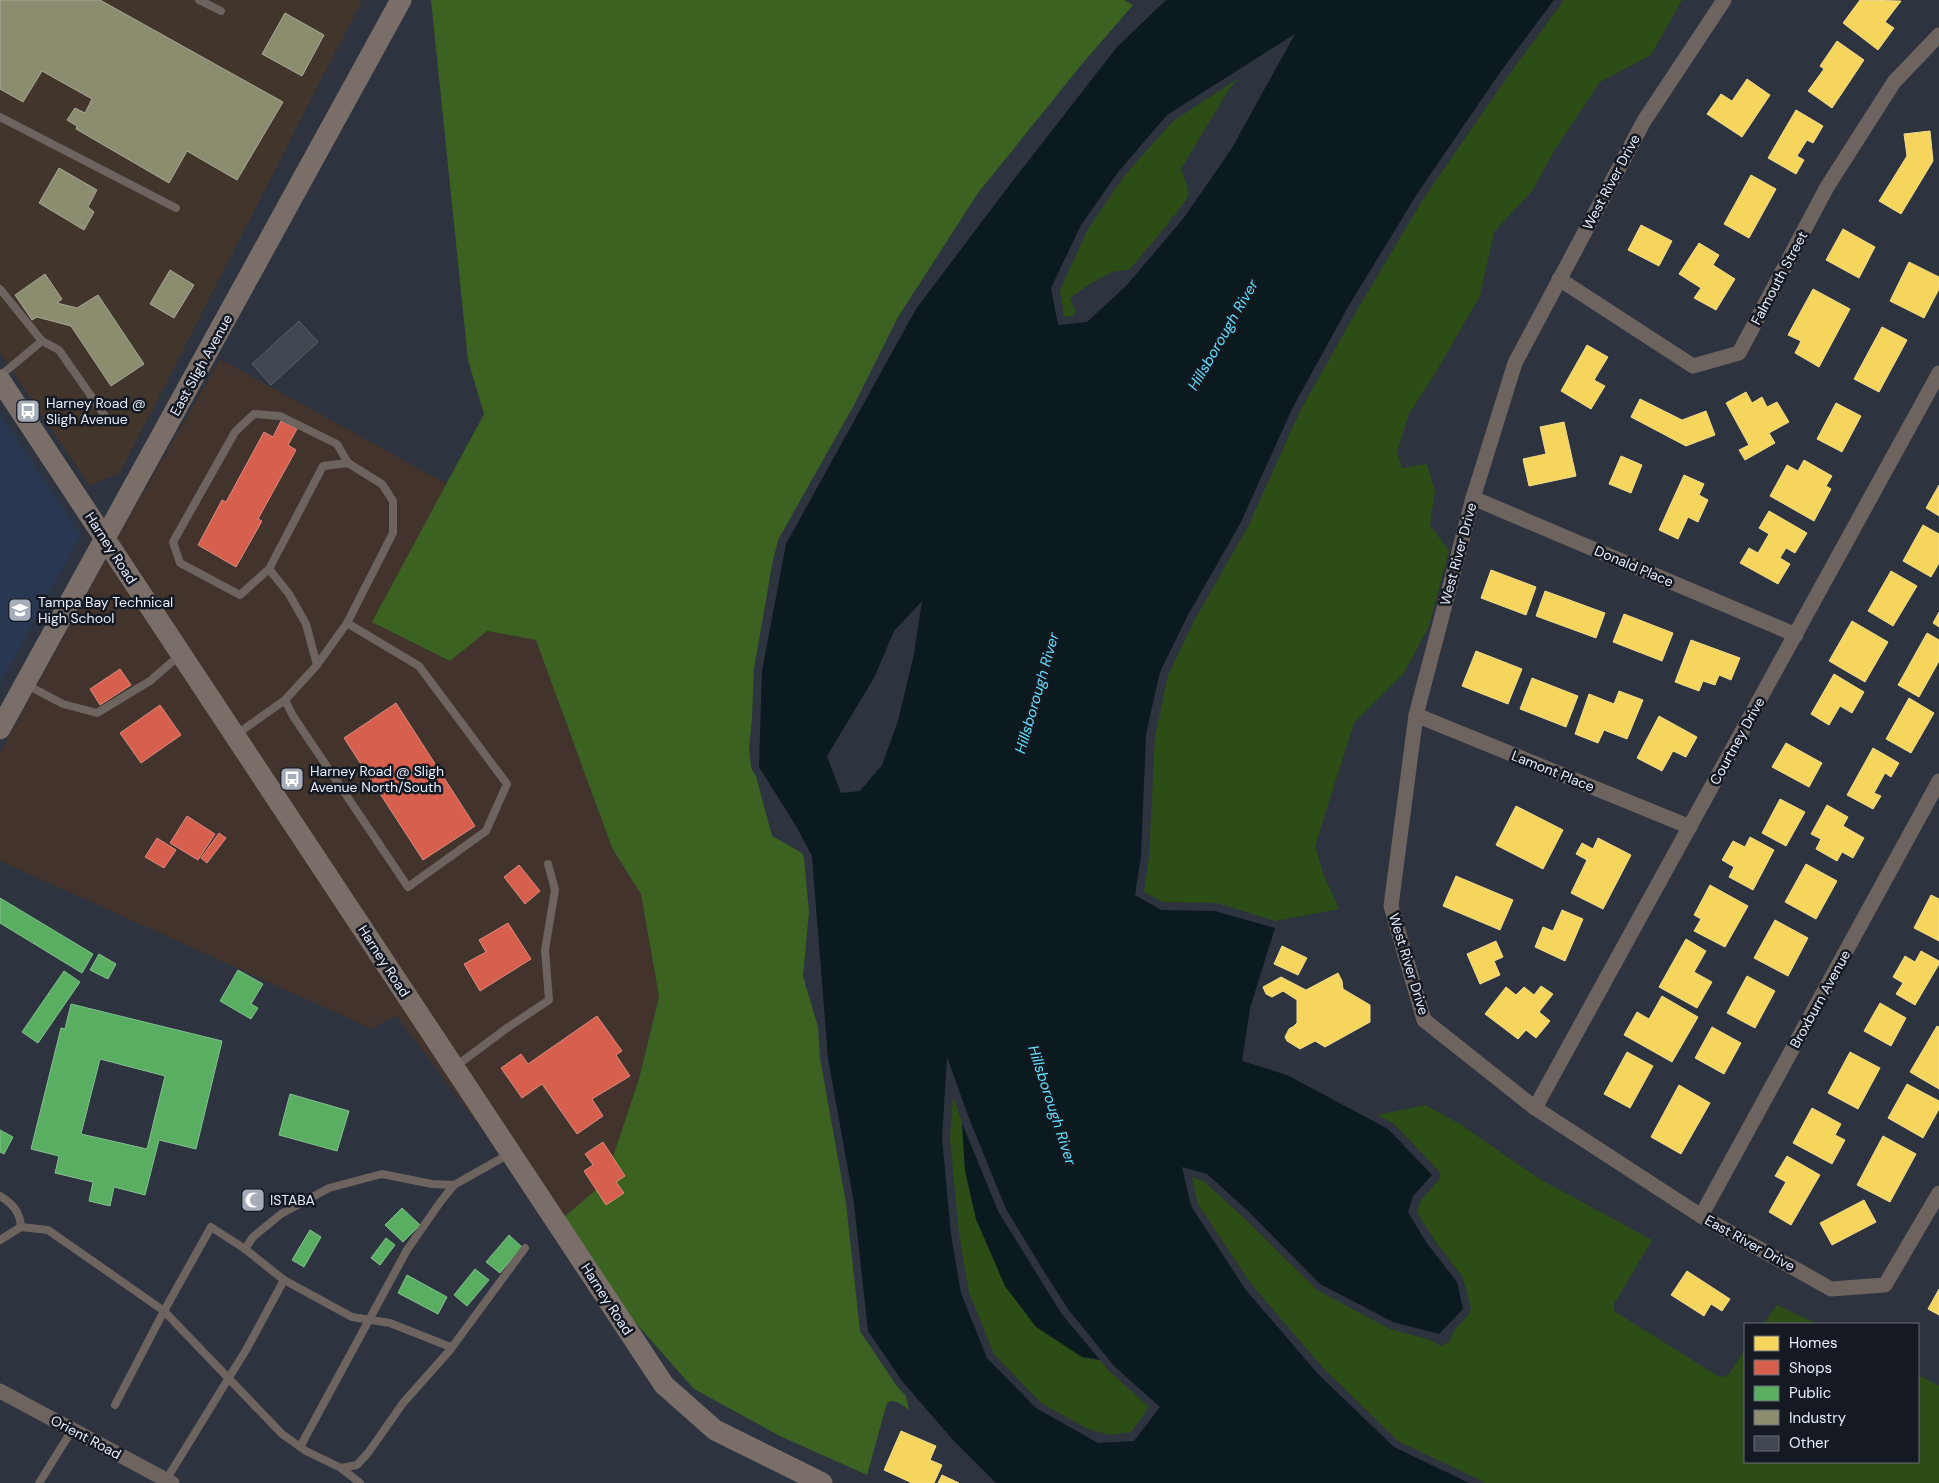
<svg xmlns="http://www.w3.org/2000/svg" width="1939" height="1483" font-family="'DM Sans',sans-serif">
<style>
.commercial{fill:#42342c}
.industrial{fill:#41352c}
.built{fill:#2a3750}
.green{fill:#2c4d15}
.forest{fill:#3b6220}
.water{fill:#0a1a1e;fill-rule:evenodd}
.homes{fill:#f6d55c;stroke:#f2dc8c}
.shops{fill:#d6604d;stroke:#db8b82}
.public{fill:#5aae61;stroke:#84c190;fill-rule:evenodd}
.industry{fill:#8c8c6e;stroke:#a7a999}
.building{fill:#414751;stroke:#5a606a}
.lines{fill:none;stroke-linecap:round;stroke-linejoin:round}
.lane{stroke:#6d635f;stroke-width:8}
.street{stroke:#6d635f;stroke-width:15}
.secondary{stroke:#7a6e69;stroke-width:21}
.labels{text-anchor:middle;stroke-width:5;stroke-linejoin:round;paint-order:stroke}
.street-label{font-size:14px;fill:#e7eefc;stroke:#141922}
.poi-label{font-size:14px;fill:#e7eefc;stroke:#141922;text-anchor:start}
.water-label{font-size:15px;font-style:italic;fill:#61dffd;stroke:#141922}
</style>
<rect width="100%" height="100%" fill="#2d333f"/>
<g class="commercial">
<path d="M220,359L447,484L373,622L450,660L487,631L536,640L612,848L641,894L659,997L639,1079L604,1183L564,1217L116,540Z"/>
<path d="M107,557L499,1152L396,1015L372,1029L0,861V753Z"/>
</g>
<path class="industrial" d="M0,0H362L120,473L89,485L0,353Z"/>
<path class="built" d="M0,413L81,535L0,684Z"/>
<g class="green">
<path d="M1564,0H1682L1651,55L1600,82L1554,151L1533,190L1494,232L1480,296L1437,370L1409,414L1397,452L1402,468L1427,464L1435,491L1430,525L1449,551L1429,626L1404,673L1354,723L1315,846L1323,873L1339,909L1275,921L1217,903L1163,902L1144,892L1149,857L1155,736L1168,675L1195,619L1248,527L1300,411L1356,312L1424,198L1508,76Z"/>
<path d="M1239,78L1229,89L1181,169C1191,197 1192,192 1174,216L1171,217L1168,224L1130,269L1112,272L1090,284L1070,298L1076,312L1072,316L1064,317L1060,290L1088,229L1125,175L1173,121Z"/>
<path d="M953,1096L962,1123L965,1170L976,1219L1005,1285L1082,1357L1100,1360L1108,1370L1149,1407L1131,1432L1110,1435L1088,1429L1041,1403L994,1354L969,1292L959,1234L950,1139Z"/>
<path d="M1425,1105L1460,1124L1538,1178L1652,1240L1614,1304V1311L1718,1376L1723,1377L1729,1374L1745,1350V1462H1918V1375L1939,1386V1483H1486L1398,1441L1324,1369L1252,1285L1198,1204L1192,1177L1203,1181L1241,1215L1317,1290L1390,1329L1430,1340L1441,1346L1449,1342L1453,1332L1469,1314L1471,1308L1463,1278L1433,1238L1417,1212L1421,1200L1440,1179V1172L1394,1124L1377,1115Z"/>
<path d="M1777,1305L1817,1324H1763Z"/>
</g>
<path class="forest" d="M431,0H1124L1133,5L1082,64L978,193L898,317L854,405L778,540L772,565L754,669L752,719L749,748L751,768L756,776L772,836L802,853L804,858L809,912L803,976L818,1027L820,1058L846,1203L860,1331L896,1385L906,1396L909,1410C902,1405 895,1398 887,1403L867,1475L780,1436L694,1389L626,1312L564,1217L604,1183L639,1079L659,997L641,894L612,848L536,640L487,631L450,661L372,622L484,414L468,360Z"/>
<g class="water">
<path d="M1166,0H1554L1501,71L1417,194L1348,307L1293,407L1240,524L1188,615L1160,672L1146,734L1141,856L1135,895L1161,910L1215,911L1275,928L1250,1008L1242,1061L1287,1075L1388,1129L1432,1175L1413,1196L1408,1212L1426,1242L1457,1282L1463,1309L1439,1334L1393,1322L1320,1284L1247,1210L1207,1174L1182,1167L1191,1206L1245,1289L1318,1374L1394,1447L1469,1483H996L953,1440L902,1381L868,1331L854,1203L828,1058L812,856L796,826L759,767L762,671L786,544L916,309L1005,191L1117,47ZM1295,34L1232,148L1183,219L1126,286L1087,322L1058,325L1051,288L1081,225L1119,171L1167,115ZM922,601L914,654L898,721L882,765L860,791L841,793L827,756L874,678L894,631ZM947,1057L969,1118L1006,1209L1043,1270L1068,1309L1114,1366L1160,1407L1134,1441L1098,1443L1036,1408L987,1358L961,1293L951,1235L942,1138Z"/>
<path d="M962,1123L998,1211L1061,1313L1100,1360L1082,1357L1036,1327L1005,1286L976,1219L965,1170Z"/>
</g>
<g class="homes">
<path d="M1860,0L1901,1L1885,22L1894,28L1878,50L1843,23Z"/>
<path d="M1837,41L1864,60L1832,108L1808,91L1824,69L1820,66Z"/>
<path d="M1747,79L1770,95L1742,137L1707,114L1721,94L1732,101Z"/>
<path d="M1796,110L1823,126L1813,143L1807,140L1797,156L1804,160L1796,174L1768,158Z"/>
<path d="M1930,131L1933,161L1901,214L1879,201L1907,156L1904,134Z"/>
<path d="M1751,175L1776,189L1749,238L1724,224Z"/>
<path d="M1641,225L1672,241L1659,266L1628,250Z"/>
<path d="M1843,229L1875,247L1859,278L1826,260Z"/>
<path d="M1699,243L1719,255L1713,265L1735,279L1716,310L1694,298L1701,288L1679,274Z"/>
<path d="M1909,262L1939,277V289L1924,318L1890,301Z"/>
<path d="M1813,289L1850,309L1819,367L1795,353L1801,341L1788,335Z"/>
<path d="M1882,327L1907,340L1879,392L1854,379Z"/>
<path d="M1587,345L1608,357L1594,380L1605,386L1591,409L1561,391Z"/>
<path d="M1746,392L1752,403L1762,397L1767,407L1777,402L1789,422L1769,433L1775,443L1745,460L1739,450L1749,445L1726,403Z"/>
<path d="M1640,399L1682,420L1706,411L1715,435L1686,446L1631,417Z"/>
<path d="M1836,403L1861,416L1842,452L1817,439Z"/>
<path d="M1564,422L1576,476L1529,486L1523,459L1546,454L1540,427Z"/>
<path d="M1621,456L1642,465L1631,493L1609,484Z"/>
<path d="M1804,460L1832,476L1826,486L1831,489L1814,521L1770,496L1787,465L1798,471Z"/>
<path d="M1684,475L1704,484L1699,495L1708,500L1698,522L1688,517L1678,539L1659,530Z"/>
<path d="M1939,485V516L1926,508Z"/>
<path d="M1769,511L1807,533L1795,553L1786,548L1780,558L1790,564L1778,584L1740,563L1749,548L1758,553L1769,534L1759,528Z"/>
<path d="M1923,525L1939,534V563L1931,577L1903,561Z"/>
<path d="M1491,570L1536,587L1526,615L1481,598Z"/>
<path d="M1891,571L1917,586L1893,626L1868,611Z"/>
<path d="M1545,591L1605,613L1596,638L1536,616Z"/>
<path d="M1939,612V627L1933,623Z"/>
<path d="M1624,614L1673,633L1662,661L1613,642Z"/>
<path d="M1852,621L1888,642L1865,682L1829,661Z"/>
<path d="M1927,633L1939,640V661L1919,697L1898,685Z"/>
<path d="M1691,640L1740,658L1731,680L1719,675L1715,685L1703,681L1699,691L1675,682Z"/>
<path d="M1476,651L1522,669L1508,704L1462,686Z"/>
<path d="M1834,674L1864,692L1852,713L1840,706L1829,725L1811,714Z"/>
<path d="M1532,678L1578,696L1566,727L1520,709Z"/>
<path d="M1619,691L1643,700L1627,739L1604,730L1598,743L1575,734L1589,694L1614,704Z"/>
<path d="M1909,698L1934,713L1911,753L1886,739Z"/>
<path d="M1659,716L1697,737L1686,757L1673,751L1662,771L1637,758Z"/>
<path d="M1786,743L1822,763L1809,787L1772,767Z"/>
<path d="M1873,748L1899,763L1891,777L1885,773L1874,793L1881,796L1873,809L1847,795Z"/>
<path d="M1780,799L1805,812L1786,846L1762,833Z"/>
<path d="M1827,805L1848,817L1843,826L1864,838L1853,858L1842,852L1837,861L1816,849L1821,839L1811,834Z"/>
<path d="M1516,806L1563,830L1543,869L1496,845Z"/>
<path d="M1750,837L1774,850L1753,890L1729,877L1734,867L1722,860L1733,841L1745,847Z"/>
<path d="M1598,838L1631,855L1603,909L1571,893L1587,860L1576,854L1582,843L1593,849Z"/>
<path d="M1806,864L1837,881L1816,919L1785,902Z"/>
<path d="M1456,876L1513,900L1500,930L1443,906Z"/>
<path d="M1710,885L1748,906L1725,947L1694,931L1701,919L1694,915Z"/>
<path d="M1931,895L1939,899V941L1914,928Z"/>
<path d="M1562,910L1583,919L1565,961L1535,947L1543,927L1553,931Z"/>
<path d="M1775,920L1808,938L1788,976L1754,958Z"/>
<path d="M1686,939L1706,951L1694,972L1712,982L1697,1008L1659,987Z"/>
<path d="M1496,941L1503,957L1494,961L1500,975L1480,984L1467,954Z"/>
<path d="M1282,946L1307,958L1298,975L1274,964Z"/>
<path d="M1921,951L1939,961V964L1915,1005L1896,994L1903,983L1893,977L1905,956L1915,962Z"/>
<path d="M1338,973L1342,981L1343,989L1370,1005V1022L1325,1047L1315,1041L1300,1049L1287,1041L1285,1037L1289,1029L1294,1026L1297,1023V1000L1283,991L1272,997L1266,994L1263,987L1281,977L1306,990Z"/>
<path d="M1747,976L1775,991L1755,1028L1727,1013Z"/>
<path d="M1541,986L1553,994L1539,1012L1550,1021L1536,1038L1526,1030L1518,1039L1485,1014L1506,987L1516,995L1524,987L1534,995Z"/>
<path d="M1662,996L1698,1017L1672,1062L1624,1035L1637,1012L1649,1019Z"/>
<path d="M1880,1003L1906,1018L1891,1046L1864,1031Z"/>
<path d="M1937,1026L1939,1027V1089L1910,1072Z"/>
<path d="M1712,1027L1741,1043L1724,1074L1695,1058Z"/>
<path d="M1627,1052L1653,1066L1630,1108L1604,1094Z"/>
<path d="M1850,1052L1880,1068L1858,1109L1828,1093Z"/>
<path d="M1907,1084L1939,1101V1109L1923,1138L1888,1118Z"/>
<path d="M1679,1085L1710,1103L1681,1154L1651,1137Z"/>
<path d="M1812,1108L1841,1124L1835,1135L1845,1140L1832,1164L1793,1143Z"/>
<path d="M1883,1136L1916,1154L1890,1202L1857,1185Z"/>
<path d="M1787,1156L1820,1175L1791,1225L1769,1212L1786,1182L1775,1176Z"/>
<path d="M1864,1200L1876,1222L1832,1245L1820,1223Z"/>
<path d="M1687,1271L1730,1299L1722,1311L1711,1304L1704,1316L1671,1295Z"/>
<path d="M1939,1289V1315L1928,1309Z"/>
<path d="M901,1431L936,1446L930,1460L942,1465L934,1483H912L884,1470Z"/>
<path d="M942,1475L959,1483H938Z"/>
</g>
<g class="shops">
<path d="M281,421L297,429L288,445L296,450L258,519L262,521L236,567L198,545L222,500L226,502L264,432L273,437Z"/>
<path d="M120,669L131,685L100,705L90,689Z"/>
<path d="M396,703L475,826L423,860L344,738Z"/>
<path d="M160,705L181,735L141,763L120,733Z"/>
<path d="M187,816L215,834L198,860L170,843Z"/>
<path d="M219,833L226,838L207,863L201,858Z"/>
<path d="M157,838L176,850L164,868L145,857Z"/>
<path d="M519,865L540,891L525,904L504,877Z"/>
<path d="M508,923L531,959L480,991L464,964L486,952L479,940Z"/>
<path d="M597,1016L622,1051L616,1055L630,1076L592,1099L603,1116L577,1134L542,1084L522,1098L501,1068L521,1054L528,1064Z"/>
<path d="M603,1142L625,1176L616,1182L624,1193L606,1205L584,1171L593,1165L585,1154Z"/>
</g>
<g class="public">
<path d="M0,898L93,954L82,973L0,923Z"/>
<path d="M99,954L116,964L108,979L90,970Z"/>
<path d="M238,970L263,984L251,1004L258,1008L251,1019L220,1001Z"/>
<path d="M64,971L80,982L38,1043L22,1032Z"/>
<path d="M71,1004L222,1041L196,1149L159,1140L145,1195L114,1187L110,1206L89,1201L93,1182L55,1173L59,1156L31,1149L61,1028L65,1029ZM100,1059L165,1076L147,1149L81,1134Z"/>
<path d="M290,1094L349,1111L337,1151L279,1135Z"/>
<path d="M0,1130L13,1137L4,1154L0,1152Z"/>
<path d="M402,1208L420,1225L403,1242L385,1225Z"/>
<path d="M310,1230L321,1237L304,1267L292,1260Z"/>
<path d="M509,1235L522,1247L500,1273L486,1262Z"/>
<path d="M386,1238L395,1245L380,1265L371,1258Z"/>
<path d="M475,1269L489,1280L467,1306L454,1295Z"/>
<path d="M407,1275L447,1297L438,1314L398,1293Z"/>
</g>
<g class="industry">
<path d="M0,0H100L283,102L237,180L187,151L169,183L76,129L77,126L67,120L75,108L85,113L92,99L42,71L23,102L0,89Z"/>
<path d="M285,13L324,35L302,76L262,54Z"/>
<path d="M59,168L97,190L88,207L94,212L84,230L39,203Z"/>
<path d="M170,270L194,285L174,318L150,304Z"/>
<path d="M45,274L62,299L57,303L77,308L98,295L144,364L111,386L71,326L37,317L32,320L15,295Z"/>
</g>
<path class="building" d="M299,321L318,342L271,385L252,364Z"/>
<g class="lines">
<g class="lane">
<path d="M199,0L221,11"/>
<path d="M0,117L176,208"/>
<path d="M0,289L42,341L0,376"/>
<path d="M42,341L59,350L107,419"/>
<path d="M269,569L240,595L180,563L173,542L235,432L254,414L280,416L337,444L348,463"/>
<path d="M27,685L63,704L97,713L150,681L180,655"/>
<path d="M285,700L293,716L408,887L486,831L507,784L419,666L347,623"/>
<path d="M237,734L285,700L317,665L347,623L393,533V501L382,484L348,463L323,466L269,569L289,594L306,624L317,665"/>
<path d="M456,1066L507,1028L549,1000L545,950L555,890L548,864"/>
<path d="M0,1196C13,1204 20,1212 21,1227"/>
<path d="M0,1240L21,1227L48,1230L164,1311L115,1405"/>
<path d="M245,1249L211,1227L164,1311L282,1434L306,1451L341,1468L357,1465L368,1453L403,1403L450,1350"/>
<path d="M284,1280L245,1249L253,1237L281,1214L329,1188L382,1174L432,1184L454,1185L509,1154"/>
<path d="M300,1447L407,1250L441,1201L454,1185"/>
<path d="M341,1468L360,1483"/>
<path d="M166,1480L246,1350L284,1280L352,1317L390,1323L448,1346L450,1350L525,1248"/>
<path d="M39,1483L72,1430"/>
</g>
<g class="street">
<path d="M1724,0L1644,121L1515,363L1473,498L1416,715L1391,906L1424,1020L1535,1108L1701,1216L1831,1289L1885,1285L1939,1193"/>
<path d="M1559,279L1693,366L1739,353L1827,187L1894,82L1939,35"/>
<path d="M1473,498L1796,635"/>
<path d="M1416,715L1690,827"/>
<path d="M1535,1108L1939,373"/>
<path d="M1701,1216L1939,781"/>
<path d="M0,1391L172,1483"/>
</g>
<g class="secondary">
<path d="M0,380L664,1385L715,1430L822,1483"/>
<path d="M0,729L401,0"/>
</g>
</g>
<defs>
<g id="bus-square" transform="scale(1.25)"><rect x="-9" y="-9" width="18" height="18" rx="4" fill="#a6adba" stroke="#141922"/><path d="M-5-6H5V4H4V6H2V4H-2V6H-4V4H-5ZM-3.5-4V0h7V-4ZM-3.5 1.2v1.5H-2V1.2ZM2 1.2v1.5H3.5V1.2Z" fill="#fff"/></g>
<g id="school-square" transform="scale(1.25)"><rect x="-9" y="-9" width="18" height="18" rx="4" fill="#a6adba" stroke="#141922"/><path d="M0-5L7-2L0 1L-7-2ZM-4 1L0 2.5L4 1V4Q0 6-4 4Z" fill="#fff"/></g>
<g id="mosque-square" transform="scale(1.25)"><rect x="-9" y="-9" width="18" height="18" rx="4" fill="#a6adba" stroke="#141922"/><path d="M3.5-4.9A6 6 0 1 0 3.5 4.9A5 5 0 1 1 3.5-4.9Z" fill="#fff"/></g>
</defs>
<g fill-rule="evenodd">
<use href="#bus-square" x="28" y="411"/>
<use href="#school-square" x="20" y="610"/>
<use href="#bus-square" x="292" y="779"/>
<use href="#mosque-square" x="253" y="1200"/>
</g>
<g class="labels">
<g class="street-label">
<text transform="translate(1611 182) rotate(-62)" y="5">West River Drive</text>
<text transform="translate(1779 278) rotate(-62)" y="5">Falmouth Street</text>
<text transform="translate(201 365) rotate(-61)" y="5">East Sligh Avenue</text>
<text transform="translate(111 548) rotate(57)" y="5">Harney Road</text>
<text transform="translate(1458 554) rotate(-75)" y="5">West River Drive</text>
<text transform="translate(1634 566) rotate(23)" y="5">Donald Place</text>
<text transform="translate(1737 741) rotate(-61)" y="5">Courtney Drive</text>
<text transform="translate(1553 771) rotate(22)" y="5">Lamont Place</text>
<text transform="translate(384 961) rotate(57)" y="5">Harney Road</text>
<text transform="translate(1409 964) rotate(73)" y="5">West River Drive</text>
<text transform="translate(1820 999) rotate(-61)" y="5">Broxburn Avenue</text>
<text transform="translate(1750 1243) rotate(29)" y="5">East River Drive</text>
<text transform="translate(607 1299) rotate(57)" y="5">Harney Road</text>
<text transform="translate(86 1437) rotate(28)" y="5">Orient Road</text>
</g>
<g class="poi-label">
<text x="46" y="408">Harney Road @<tspan x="46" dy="16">Sligh Avenue</tspan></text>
<text x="38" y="607">Tampa Bay Technical<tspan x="38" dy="16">High School</tspan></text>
<text x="310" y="776">Harney Road @ Sligh<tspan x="310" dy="16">Avenue North/South</tspan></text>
<text x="270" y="1205">ISTABA</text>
</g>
<g class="water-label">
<text transform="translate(1223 335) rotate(-60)" y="5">Hillsborough River</text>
<text transform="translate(1037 693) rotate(-74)" y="5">Hillsborough River</text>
<text transform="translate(1052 1105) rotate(72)" y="5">Hillsborough River</text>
</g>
</g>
<rect x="1744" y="1323" width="175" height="140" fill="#141922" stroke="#686e79"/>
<rect x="1754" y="1336" width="25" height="15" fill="#f6d55c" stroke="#686e79"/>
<text x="1789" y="1348" font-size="15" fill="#e7eefc">Homes</text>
<rect x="1754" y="1360" width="25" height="15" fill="#d6604d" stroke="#686e79"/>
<text x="1789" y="1373" font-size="15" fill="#e7eefc">Shops</text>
<rect x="1754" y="1386" width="25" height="15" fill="#5aae61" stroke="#686e79"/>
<text x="1789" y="1398" font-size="15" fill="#e7eefc">Public</text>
<rect x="1754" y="1410" width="25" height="15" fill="#8c8c6e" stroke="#686e79"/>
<text x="1789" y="1423" font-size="15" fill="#e7eefc">Industry</text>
<rect x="1754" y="1436" width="25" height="15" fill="#414751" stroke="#686e79"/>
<text x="1789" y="1448" font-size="15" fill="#e7eefc">Other</text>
</svg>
